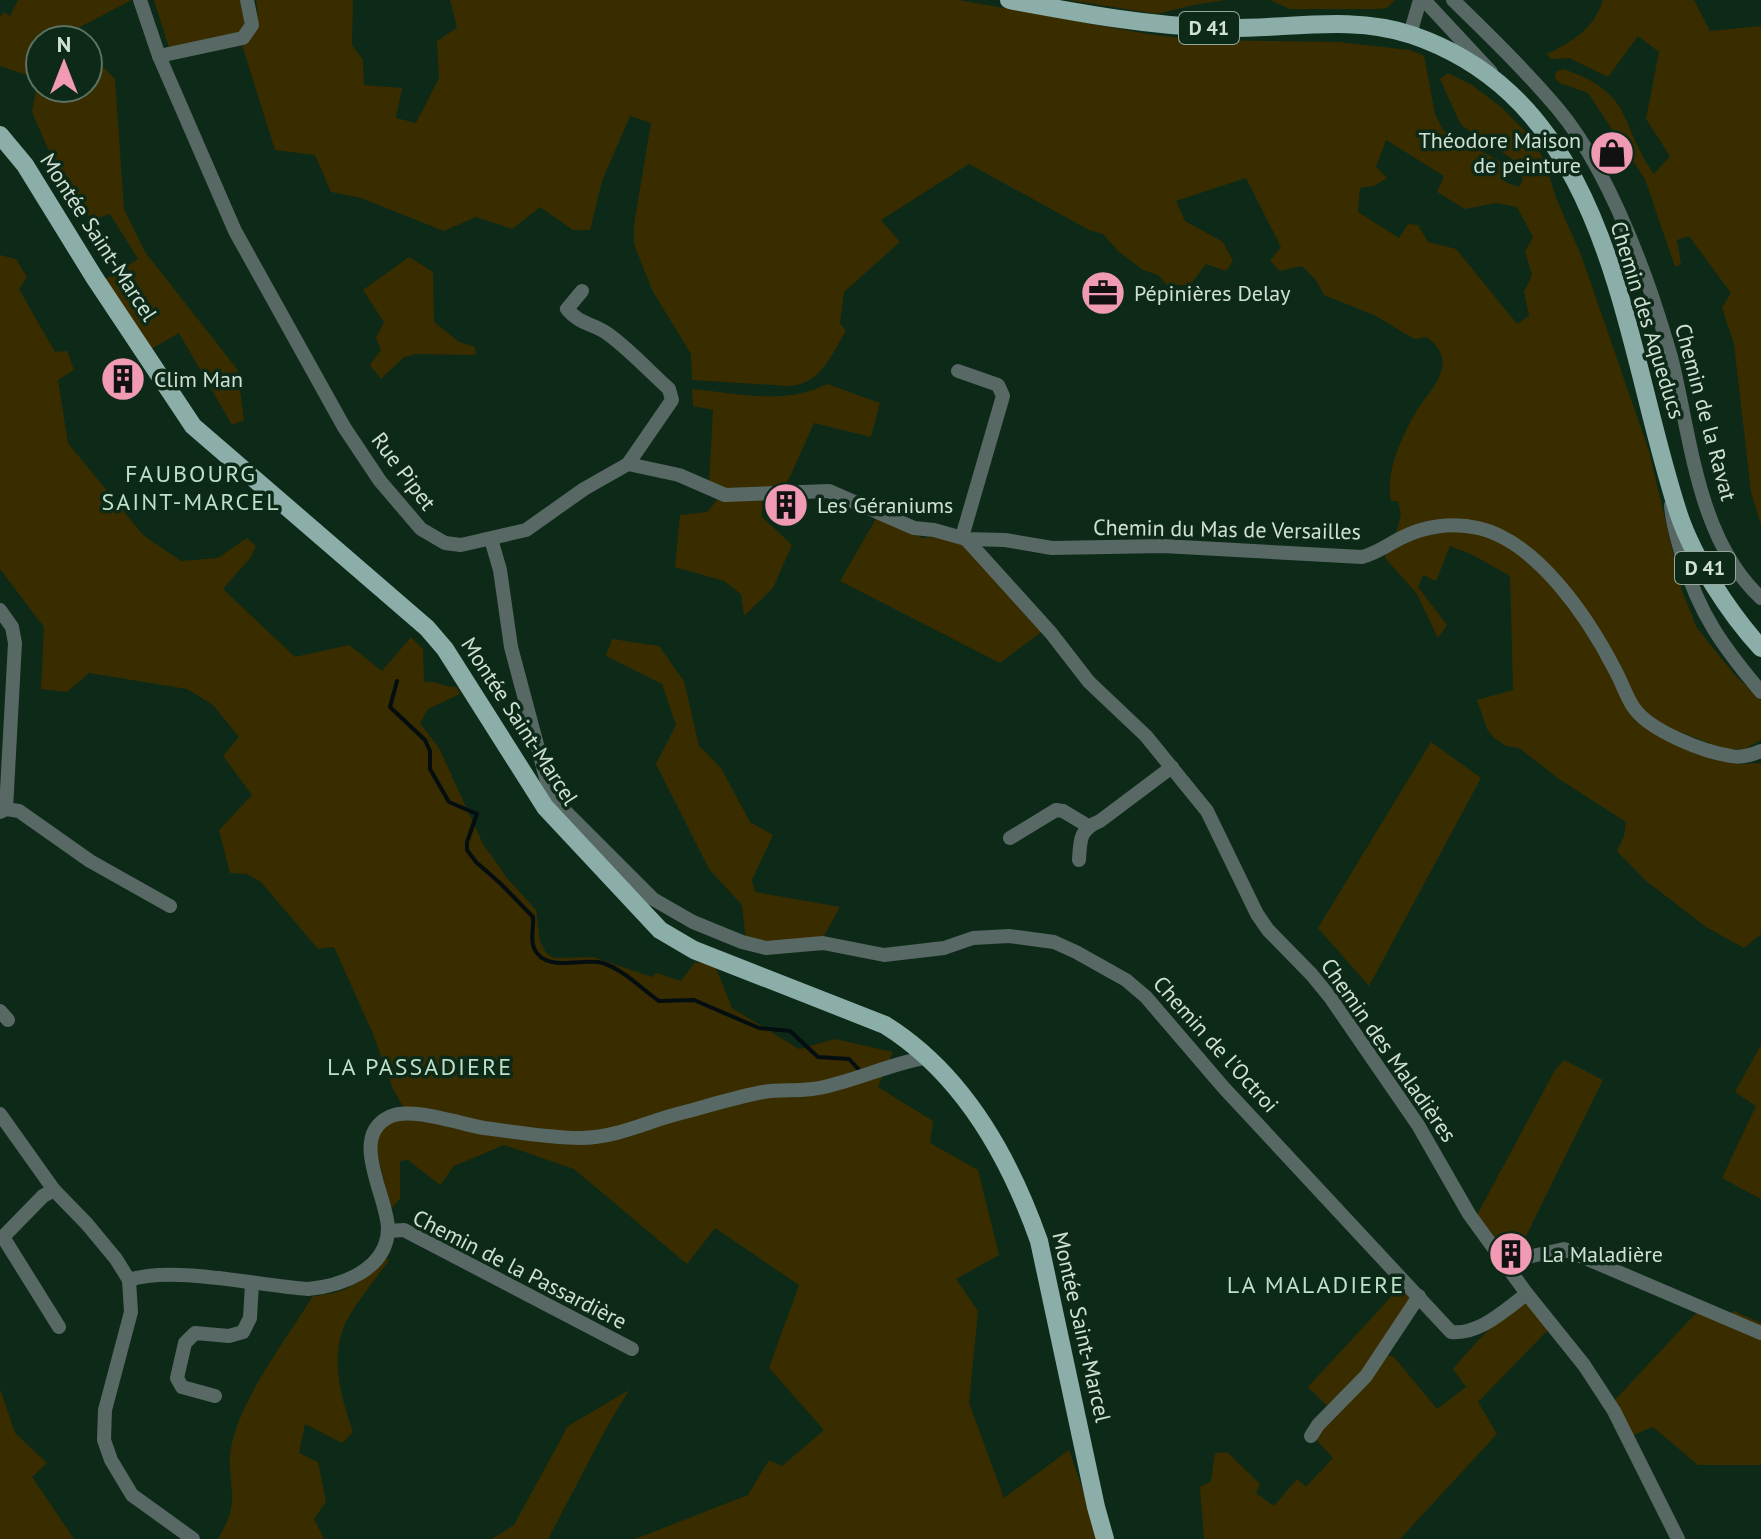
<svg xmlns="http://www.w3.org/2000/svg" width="1761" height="1539" font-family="'PT Sans',sans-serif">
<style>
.green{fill:#392d00;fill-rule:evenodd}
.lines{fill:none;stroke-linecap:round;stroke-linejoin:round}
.stream{stroke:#040e11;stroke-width:4}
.minor{stroke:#576865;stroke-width:14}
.major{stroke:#8baea9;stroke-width:18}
.labels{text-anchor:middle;stroke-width:7;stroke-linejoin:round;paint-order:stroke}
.shield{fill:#0d2918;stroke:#96a99c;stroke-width:2}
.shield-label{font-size:20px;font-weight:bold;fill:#d0e0d5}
.poi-label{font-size:22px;fill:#d0e0d5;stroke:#0d2918;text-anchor:start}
.street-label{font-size:22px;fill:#d0e0d5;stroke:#0d2918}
.neighbourhood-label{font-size:24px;letter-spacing:2px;fill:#bedfc8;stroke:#0d2918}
</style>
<rect width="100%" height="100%" fill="#0d2918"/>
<g class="green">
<path d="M18,0H132L70,32L77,40H40V88H88V51L115,79L124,209L145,252L237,369L244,420L232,425L179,333L148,351L104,280L138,259L110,214L91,220L49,151L32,112L38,79L0,66V18L3,12L10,16Z"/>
<path d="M154,0H243L248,26L241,36L170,51Z"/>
<path d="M256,0H353L352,45L363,60L364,85L402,88L396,118L416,123L439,78L437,41L457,28L450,0H959L1148,34L1199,40L1338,42L1410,50L1424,56L1435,114L1443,130L1501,162L1505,182L1519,187L1523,180L1515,161L1461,125L1440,79L1448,73L1472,85L1502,108L1529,135L1545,161L1556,198L1581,255L1649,451L1682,591L1697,628L1734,674L1761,701V740L1745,749H1724L1660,724L1638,704L1584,608L1487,526L1395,537L1401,515L1398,501H1391C1386,470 1399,444 1413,417C1427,390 1463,366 1427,337L1414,339L1374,315L1324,295L1316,280L1302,266L1280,271L1270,261L1281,247L1246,178L1176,201L1185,221L1223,242L1233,261L1226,271L1206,264L1190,285H1167L1158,275L1143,270L1119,252L1103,234L1089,230L969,164L881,220L900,242L844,292L840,323L846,331C830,356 822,383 790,386L692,380L691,354L652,290L634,244V225L651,123L630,116L602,181L590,230H573L540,207L512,229L476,217L444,231L361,198L331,192L315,155L275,150L242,45C258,33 259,19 256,0ZM1386,140L1444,176L1437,192L1465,209L1496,203L1517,207L1533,237L1525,252L1532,275L1524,292L1529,316L1517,324L1456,249L1428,242L1418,225L1408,224L1399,238L1358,212L1360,188L1374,186L1387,178L1376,167Z"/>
<path d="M1068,0H1226L1193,5L1157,14Z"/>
<path d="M1270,0H1395L1387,8L1376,9H1290Z"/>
<path d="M1603,0H1694L1710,31L1761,26V525L1751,492L1734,344L1722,308L1731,293L1689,236L1677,240L1681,264L1675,267L1645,179L1588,93L1560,83L1555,78L1556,72L1563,69C1635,93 1619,125 1654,174L1670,156L1646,119L1659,52L1638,36L1608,77L1569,58L1551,59L1547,54C1573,41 1594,29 1603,0Z"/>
<path d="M0,255L16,259L27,277L19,289L55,352L67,351L74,370L58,380L68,443L143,535L181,561L218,558L247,538L256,546L251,557L223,589L295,657L349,645L382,671L411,637L423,649L424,682C437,680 445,688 457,687L460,694L428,709L420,723L439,748L483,844L507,878L536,910L540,941L546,953L554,958L593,957L652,977L657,973L681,981L695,962L715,966L732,1008L799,1049L835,1039L893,1052L878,1087L933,1121L930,1143L978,1170L999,1255L956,1279L978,1311L969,1403L1004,1498L1069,1450L1100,1539H635L748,1495L769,1460L782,1466L824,1430L769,1368L799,1285L715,1228L687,1264L574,1169L504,1145L454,1166L440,1185L408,1160L400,1161V1199L391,1209L375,1144L377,1132L404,1108L393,1089L373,1034L334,947L318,949L261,882L247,874L230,873L219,830L252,795L223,756L239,737L213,705L187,689L89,673L67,692L41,689L44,627L0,569Z"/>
<path d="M409,257L433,272L434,322L459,342L475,347L476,355L415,354L403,358L381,379L370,365L381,350L376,338L384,322L363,290Z"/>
<path d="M827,384L880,403L871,437L814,423L784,490L734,493L709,484L713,410L693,406L692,389C738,393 785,406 827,384Z"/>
<path d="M717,500H762V517L792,545L773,588L744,616L741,594L724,581L675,567L680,515L707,512Z"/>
<path d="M877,517L922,538C932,536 950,539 959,543C972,551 1034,619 1041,632L1000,663L840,581Z"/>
<path d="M1436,530C1448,531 1462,530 1473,532C1549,547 1603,659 1635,721L1645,727L1739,764L1761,763V934L1744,948L1706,927L1645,880L1617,851L1624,836L1626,822L1559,779L1519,748L1506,746L1493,737L1487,729L1477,700L1513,690L1510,576L1473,555L1450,546L1436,581L1423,575L1418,587L1447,625L1438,638L1417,594L1385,558L1386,552L1392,547Z"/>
<path d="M612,639L659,646L684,681L699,746L721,768L750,822L773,835L752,880L755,892L840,907L822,939L769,943L746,940L742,905L709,869L656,764L676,725L662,684L606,656Z"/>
<path d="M1431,742L1481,778L1369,986L1318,928Z"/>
<path d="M1761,1045V1199L1722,1178L1756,1106L1735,1092Z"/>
<path d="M1564,1060L1603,1080L1520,1248L1513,1245L1502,1252L1477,1215L1555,1070Z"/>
<path d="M385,1258L389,1260C375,1280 357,1301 346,1322C329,1358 341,1397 353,1432L342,1443L305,1424L299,1453L318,1462L326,1502L314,1519L324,1539H218C225,1527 232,1513 232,1498C232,1479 227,1463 232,1443C244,1393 286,1340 313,1296C349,1293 359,1283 385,1258Z"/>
<path d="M1402,1285L1412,1296L1366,1370L1328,1407L1308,1387Z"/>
<path d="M1523,1304H1530L1548,1330L1478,1402L1497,1434L1400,1539H1204L1200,1487L1211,1481L1215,1453L1227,1452L1260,1484L1256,1493L1274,1506L1297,1479L1306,1487L1333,1458L1318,1442L1316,1434L1383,1356H1393L1437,1409L1466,1387L1453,1369C1474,1345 1495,1319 1523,1304Z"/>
<path d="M1734,1311L1761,1323V1465H1698L1653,1427L1633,1435L1614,1401L1697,1312L1718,1321Z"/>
<path d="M0,1389L15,1433L47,1463L32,1477L74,1539H0Z"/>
<path d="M629,1390L608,1425L548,1539H492L514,1525L568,1426Z"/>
</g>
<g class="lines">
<path class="stream" d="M397,681L390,707L425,740L430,751V769L449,802L477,814L467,842V850L476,862L501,884L533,917C534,927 530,939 534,948C545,974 583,957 603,963C626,971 640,988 659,1001L694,1000L759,1028L790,1031L818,1057L849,1059L861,1072"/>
<g class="minor">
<path d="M140,0L159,56L235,231L344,427L380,481L421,529L445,543L461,545L526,530L584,489L628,464L679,475L725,495L829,491L914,528L934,530L966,539L1005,540L1052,548L1163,546L1362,557C1377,553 1387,545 1401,538C1424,526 1453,522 1478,528C1537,541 1589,619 1615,670C1622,682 1626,697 1634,708C1650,731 1704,752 1731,756C1741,758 1752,755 1761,751"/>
<path d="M1424,0L1491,72"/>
<path d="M1453,0C1489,35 1526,71 1558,109C1599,158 1630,233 1651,293C1658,314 1665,336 1671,357C1691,436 1697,539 1761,598"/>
<path d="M1410,34L1420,0"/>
<path d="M159,56L243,38L252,25L247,0"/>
<path d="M582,291L567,309C580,325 593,323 608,334C630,350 649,371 669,389L672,400L628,464"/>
<path d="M958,371L998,385L1003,396L962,537"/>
<path d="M1671,505C1672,524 1678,541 1683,559C1699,614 1724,648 1761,692"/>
<path d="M491,539L500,570L511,647L547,782L562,808L653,899L693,922L742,942L766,948L823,943L884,955L944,948L973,938L1009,936L1054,942L1076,952L1126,980L1146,997L1224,1088L1451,1332C1480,1335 1504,1310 1527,1294"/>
<path d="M966,539L1051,633L1089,682L1146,736L1207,811L1257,914L1268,930L1312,975L1330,997L1418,1125L1469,1214L1527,1294L1584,1365L1614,1411L1678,1539"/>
<path d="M0,610L12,627L15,643L6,809"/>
<path d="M0,812L6,809L19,811L90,861L170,906"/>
<path d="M1010,838L1056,810L1063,811L1088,826"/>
<path d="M1079,860C1080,839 1080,829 1100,821L1172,767"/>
<path d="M0,1011L8,1020"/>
<path d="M0,1114L54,1190L87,1224L116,1259L129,1280L131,1312L105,1410L104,1440L111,1460L132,1495L193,1539"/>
<path d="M54,1190L43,1196L3,1237L59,1327"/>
<path d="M388,1231L404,1230L632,1349"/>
<path d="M1507,1266L1532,1256L1564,1249L1761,1333"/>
<path d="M129,1280C173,1265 259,1286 308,1289C341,1286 387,1270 388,1229C388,1197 348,1137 389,1117C410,1106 460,1124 484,1128C516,1132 549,1138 581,1138C616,1138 648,1121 681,1113C708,1106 736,1097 763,1092C783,1089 805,1092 824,1087C860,1079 892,1063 929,1057"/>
<path d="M215,1396L182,1387L177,1378L185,1343L195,1333L229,1336L243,1332L250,1318L252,1284"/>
<path d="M1311,1436L1318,1425L1366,1376L1419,1296"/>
</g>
<g class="major">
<path d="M1009,0C1079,13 1148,26 1219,28C1283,30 1350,14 1412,35C1614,104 1622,343 1679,515C1694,559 1729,613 1761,648"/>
<path d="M0,135L25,165L94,277L193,426L427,628L445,649L545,807L660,930L694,950L885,1025C962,1073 1009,1156 1039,1241L1096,1507L1105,1539"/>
</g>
</g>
<defs>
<g id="shop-disc" transform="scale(2.3)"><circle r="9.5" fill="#f09ab4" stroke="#0d2918"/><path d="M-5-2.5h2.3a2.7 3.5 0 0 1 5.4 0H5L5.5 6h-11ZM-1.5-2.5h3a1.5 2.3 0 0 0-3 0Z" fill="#111"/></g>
<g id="office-disc" transform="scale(2.3)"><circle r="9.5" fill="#f09ab4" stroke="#0d2918"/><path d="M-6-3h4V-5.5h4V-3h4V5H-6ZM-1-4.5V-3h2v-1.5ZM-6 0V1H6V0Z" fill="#111"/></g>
<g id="building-disc" transform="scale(2.3)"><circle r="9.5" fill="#f09ab4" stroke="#0d2918"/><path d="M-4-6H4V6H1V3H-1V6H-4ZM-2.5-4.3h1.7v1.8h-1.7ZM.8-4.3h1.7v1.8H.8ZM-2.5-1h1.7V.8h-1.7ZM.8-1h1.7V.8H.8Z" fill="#111"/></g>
</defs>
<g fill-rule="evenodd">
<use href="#shop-disc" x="1612" y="153"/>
<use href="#office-disc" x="1103" y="293"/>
<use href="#building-disc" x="123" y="379"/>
<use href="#building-disc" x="786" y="505"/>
<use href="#building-disc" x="1511" y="1254"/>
</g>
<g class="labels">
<g class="shield">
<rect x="1179" y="12" width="60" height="32" rx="6"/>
<rect x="1675" y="552" width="60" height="32" rx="6"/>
</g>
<g class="shield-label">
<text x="1209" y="35">D 41</text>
<text x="1705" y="575">D 41</text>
</g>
<g class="poi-label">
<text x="1581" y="148" text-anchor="end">Théodore Maison<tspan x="1581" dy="25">de peinture</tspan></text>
<text x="1134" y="301">Pépinières Delay</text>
<text x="154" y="387">Clim Man</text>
<text x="817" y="513">Les Géraniums</text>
<text x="1542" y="1262">La Maladière</text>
</g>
<g class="street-label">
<text transform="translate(99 237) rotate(57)" y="8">Montée Saint-Marcel</text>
<text transform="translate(1648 320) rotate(73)" y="8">Chemin des Aqueducs</text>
<text transform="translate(1706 412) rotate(75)" y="8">Chemin de la Ravat</text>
<text transform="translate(404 471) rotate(53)" y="8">Rue Pipet</text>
<text transform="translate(1227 529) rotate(1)" y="8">Chemin du Mas de Versailles</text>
<text transform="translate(520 721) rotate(57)" y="8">Montée Saint-Marcel</text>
<text transform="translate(1216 1044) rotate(48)" y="8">Chemin de l'Octroi</text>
<text transform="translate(1389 1050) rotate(55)" y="8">Chemin des Maladières</text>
<text transform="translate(520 1269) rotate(27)" y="8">Chemin de la Passardière</text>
<text transform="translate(1082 1327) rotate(77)" y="8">Montée Saint-Marcel</text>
</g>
<g class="neighbourhood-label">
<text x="191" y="482">FAUBOURG<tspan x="191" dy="28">SAINT-MARCEL</tspan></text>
<text x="420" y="1075">LA PASSADIERE</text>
<text x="1316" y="1293">LA MALADIERE</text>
</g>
</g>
<g transform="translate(64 64)"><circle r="38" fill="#0d2918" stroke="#5b7264" stroke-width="2"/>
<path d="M0-6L14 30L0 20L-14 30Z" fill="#f09ab4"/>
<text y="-12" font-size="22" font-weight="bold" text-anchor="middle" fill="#d0e0d5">N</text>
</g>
</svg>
